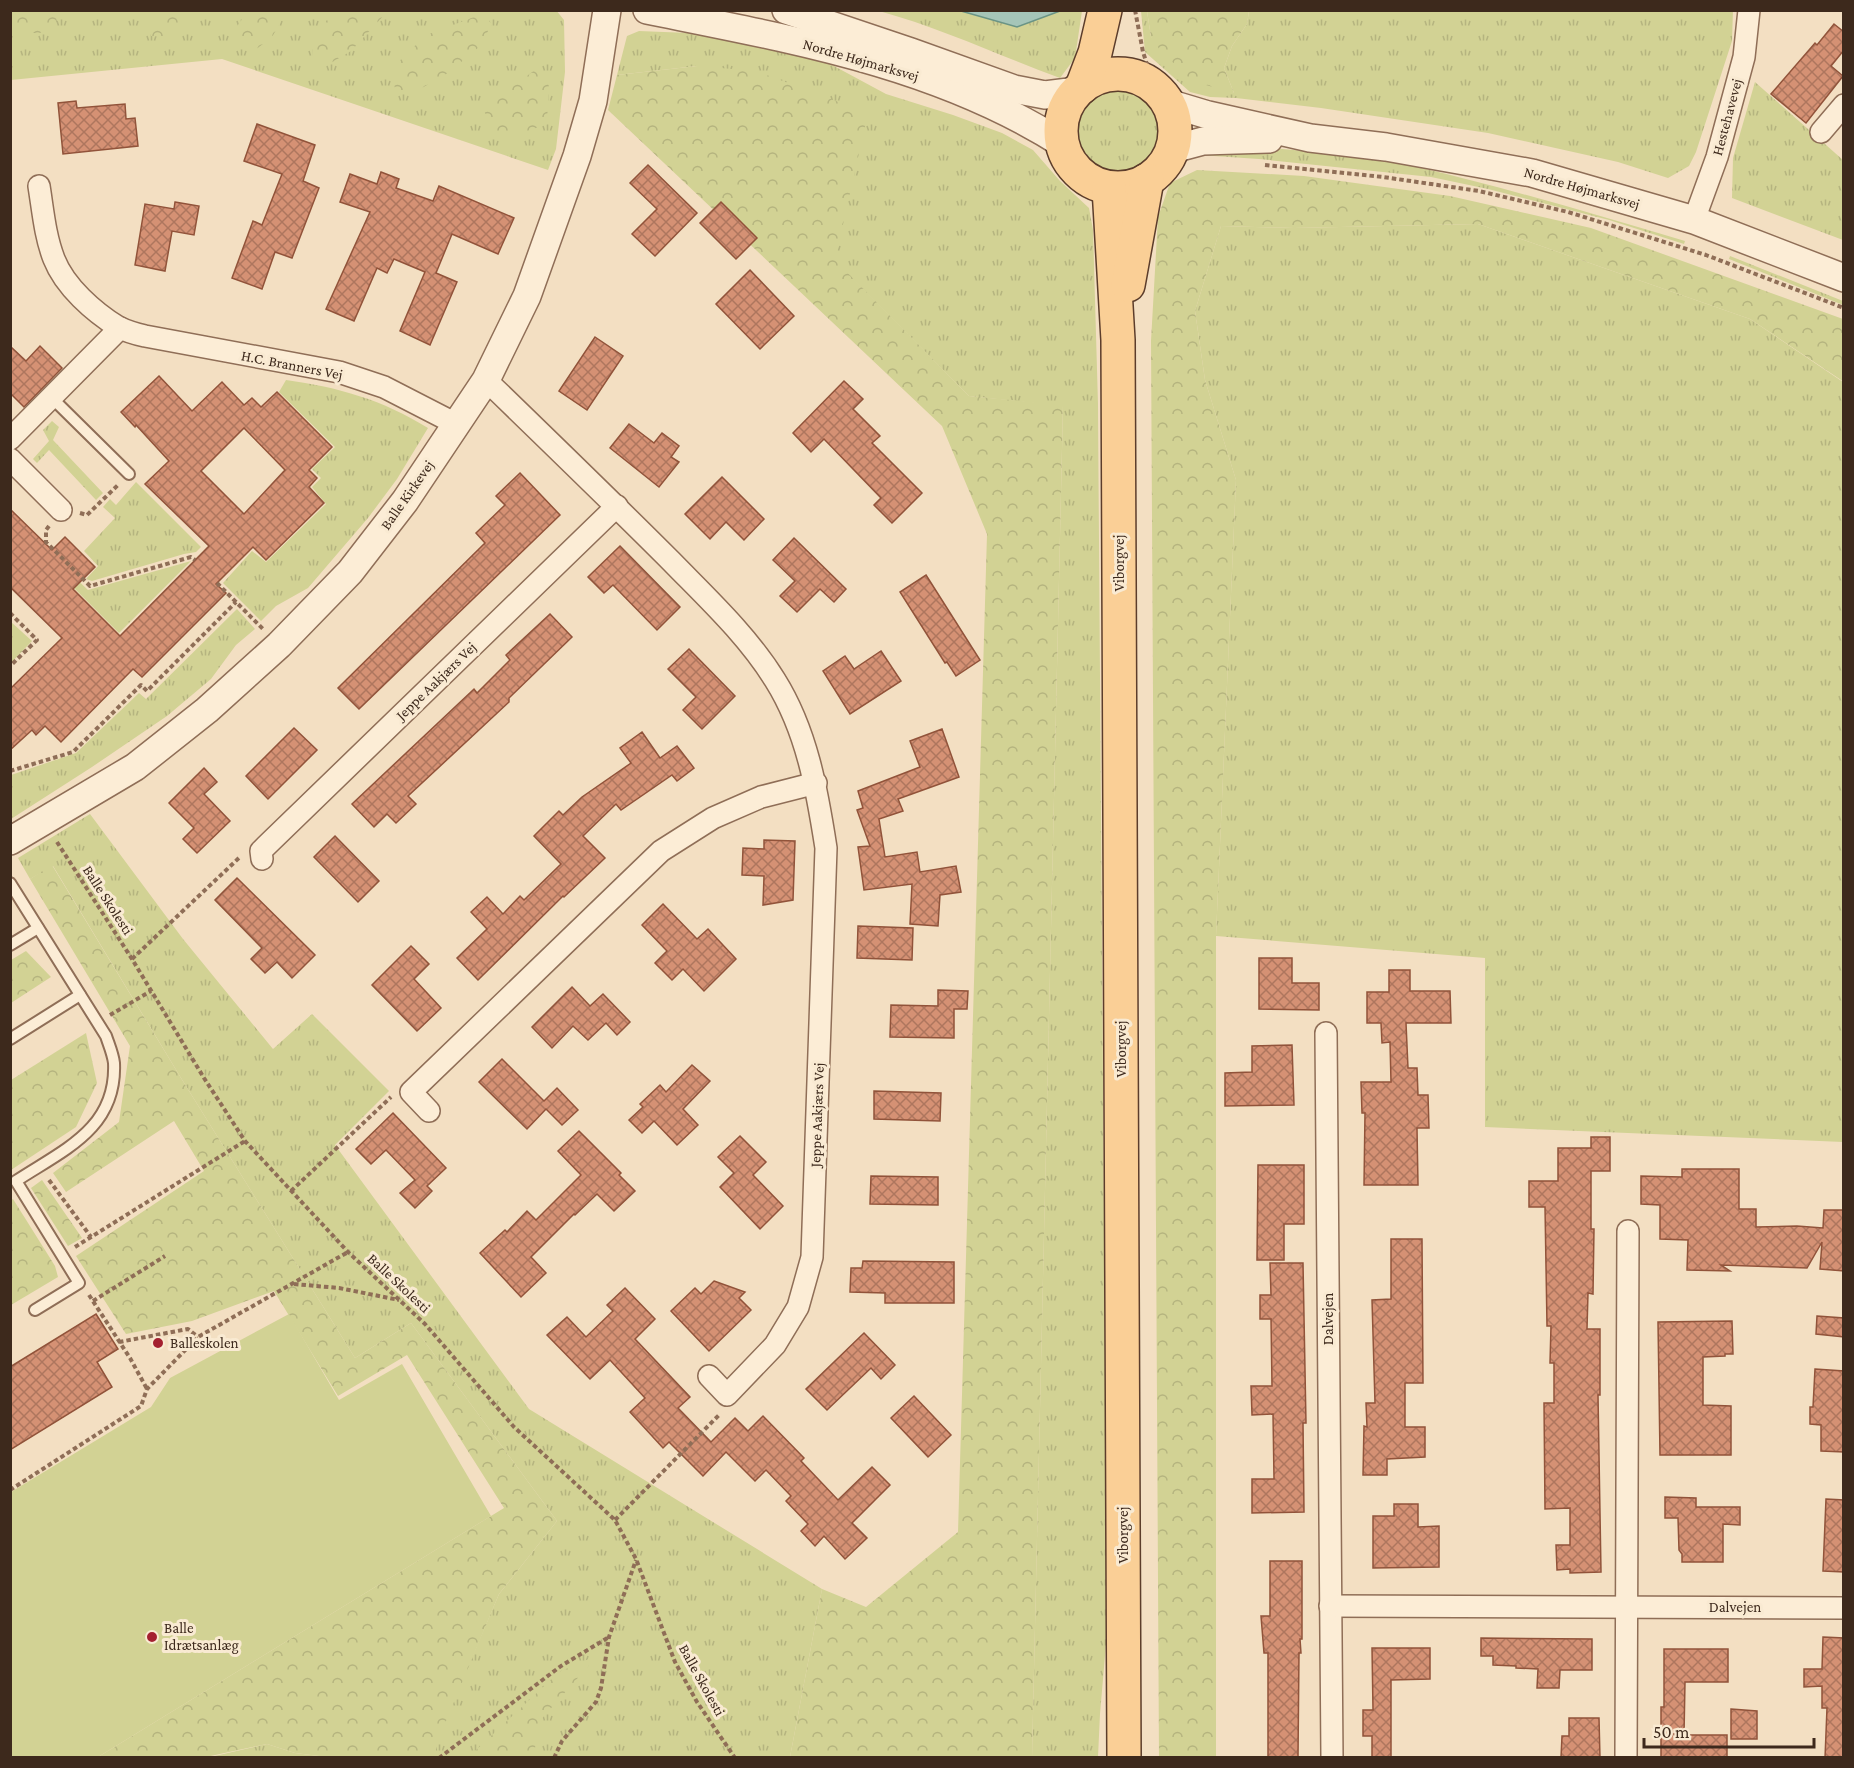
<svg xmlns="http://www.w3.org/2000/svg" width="1854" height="1768" font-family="'Crimson Pro',serif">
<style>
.grass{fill:url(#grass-tufts)}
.forest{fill:url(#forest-crowns)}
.garden{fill:#d2d294}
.water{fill:#a5c5b8;stroke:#6a9485;stroke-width:1.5}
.building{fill:url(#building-cross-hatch);stroke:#91533a;stroke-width:1.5;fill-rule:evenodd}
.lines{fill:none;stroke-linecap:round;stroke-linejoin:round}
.service-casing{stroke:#8f6e57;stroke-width:14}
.minor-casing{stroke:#8f6e57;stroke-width:24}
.tertiary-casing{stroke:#8f6e57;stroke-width:30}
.primary-casing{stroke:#5c3d2b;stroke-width:36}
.path{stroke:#8f6e57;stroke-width:4;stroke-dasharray:4.5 3;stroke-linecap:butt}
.service{stroke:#fcedd6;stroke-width:10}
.minor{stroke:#fcedd6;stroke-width:21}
.tertiary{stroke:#fcedd6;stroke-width:27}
.primary{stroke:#facf96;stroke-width:33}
.poi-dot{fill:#a42030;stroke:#f9ead2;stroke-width:2}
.labels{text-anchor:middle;stroke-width:6;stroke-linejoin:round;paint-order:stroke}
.street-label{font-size:15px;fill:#3d291c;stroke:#f9ead2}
.poi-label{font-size:15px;fill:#3d291c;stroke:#f9ead2;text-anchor:start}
</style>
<defs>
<pattern id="grass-tufts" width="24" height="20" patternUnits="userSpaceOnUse" patternTransform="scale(1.5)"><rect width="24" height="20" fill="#d2d294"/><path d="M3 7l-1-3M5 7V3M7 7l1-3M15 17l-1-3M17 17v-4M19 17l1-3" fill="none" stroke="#b5b47f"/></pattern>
<pattern id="forest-crowns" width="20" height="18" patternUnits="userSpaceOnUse" patternTransform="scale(1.5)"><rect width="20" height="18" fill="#d2d294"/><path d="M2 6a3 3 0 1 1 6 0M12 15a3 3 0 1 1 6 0" fill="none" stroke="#b5b47f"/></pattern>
<pattern id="building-cross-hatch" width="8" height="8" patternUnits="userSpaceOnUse" patternTransform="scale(1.5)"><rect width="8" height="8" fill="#d59174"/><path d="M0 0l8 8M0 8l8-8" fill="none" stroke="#ae765e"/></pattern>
</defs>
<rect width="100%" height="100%" fill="#f3dfc2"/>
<g class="grass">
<path d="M556,10L564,20L565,72L556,149L548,170L222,59L11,80V11Z"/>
<path d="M1733,10L1732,41L1696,152L1689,166L1668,178L1618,162L1488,133L1321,108L1236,98L1210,97L1190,92L1145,52L1141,11H1147L1151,37L1234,93L1224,68L1232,46L1247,24L1249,11Z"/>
<path d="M879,11H961L1017,27L1060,11H1082L1075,58L1060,78C1000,56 941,28 879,11Z"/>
<path d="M639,31L689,33L806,55L834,66L886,94L953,115L1002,133L1033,150L1060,181L1089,208L1093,230L1098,404L1107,1632L1100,1714L1098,1757H1032L1063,406L969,396L834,260L697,66L617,75L627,36Z"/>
<path d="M1755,82L1843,160V240L1732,198L1733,158Z"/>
<circle cx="1117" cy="130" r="43"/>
<path d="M1246,146C1303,151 1361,155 1417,167C1508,188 1596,215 1685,241L1684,244L1609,220L1488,189L1431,177L1259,159L1199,155Z"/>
<path d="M1478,224L1750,319L1843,382V1142L1485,1127V958L1216,936L1236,480L1205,380L1195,311L1221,226L1294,228Z"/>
<path d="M1730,256L1843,301V305L1729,259Z"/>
<path d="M286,380C338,387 383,400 428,428L397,479L368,518L308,588L276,606L261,621L223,583L252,551L266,562L326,504L312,487L321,478L312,469L335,447L279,392Z"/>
<path d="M52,421L59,427L53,440L103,493L96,500L49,450L37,463L33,459L49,441L43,430Z"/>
<path d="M136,482L201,547L196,552L184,554L92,581L86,579L98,566L84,551L115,518L103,507L110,499L116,505Z"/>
<path d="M41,545L88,590L191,561L119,633L36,550Z"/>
<path d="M237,609L255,629L236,645L211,679L167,716L92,767L11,819V775L76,753L139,693L146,699Z"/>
<path d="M10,621L32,641L11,663H10Z"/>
<path d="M90,814L183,939L273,1049L312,1014L389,1091L335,1145L529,1409L822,1589L790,1757H368L473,1655L499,1594L557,1521L411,1323L355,1358L181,1078L53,866L30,879L18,858Z"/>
<path d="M267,1744L295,1753L327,1757L206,1758Z"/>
</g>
<g class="forest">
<path d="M341,10L384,11L386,13L351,51L329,64L312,57L315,29Z"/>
<path d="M13,11H55L57,22L40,33H23L12,15Z"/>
<path d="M152,11H183L179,26L167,37L151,36Z"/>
<path d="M248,11H287L272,37L255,50L235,43V29Z"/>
<path d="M1147,11H1249L1247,24L1232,46L1224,68L1234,93L1192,81L1160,50L1151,37Z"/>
<path d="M482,14L492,24L479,47L448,73L413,93L396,92L391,73L405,54L429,34Z"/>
<path d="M697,66L756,71L868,113L835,260L969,396L1063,405L1032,1757H790L822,1589L866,1607L958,1532L987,534L942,426L608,110L617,75Z"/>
<path d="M535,70L549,77L547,124L514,136L492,131L483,108Z"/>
<path d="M1197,170L1304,176L1450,196L1591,228L1843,319L1844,382L1750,319L1478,224L1294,228L1221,226L1195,311L1205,380L1236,480L1216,936V1757L1159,1758L1151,341L1158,217L1170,183Z"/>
<path d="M52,865L181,1078L355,1358L411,1323L557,1521L499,1594L436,1745V1757H327L295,1753L267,1744L206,1757H98L504,1508L407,1355L338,1396L274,1291L192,1321L126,1334L76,1256L204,1171L174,1121L66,1192L53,1173L119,1122L130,1046L30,879Z"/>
<path d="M26,951L51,977L11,1003V960Z"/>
<path d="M86,1033L97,1083L76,1127L11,1170V1080Z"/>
<path d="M42,1180L82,1238L68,1246L31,1188Z"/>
<path d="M13,1199L55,1266L58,1277L11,1305L10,1201Z"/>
<path d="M598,1655L538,1723L534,1757H474V1752L559,1672Z"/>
</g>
<path class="garden" d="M289,1314L339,1400L402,1364L491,1516L98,1757H11V1492L151,1407L170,1378Z"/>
<path class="water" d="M961,11H1060L1017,27Z"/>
<g class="building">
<path d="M1834,24L1844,32V50L1831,66L1843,76L1806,123L1771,94L1815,43L1817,45Z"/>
<path d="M76,101L77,108L125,104L126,119L135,118L138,146L63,154L58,103Z"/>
<path d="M257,124L315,145L303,181L319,188L292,258L275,252L262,289L232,278L253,221L262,225L282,174L244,161Z"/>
<path d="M648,165L697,213L655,256L632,234L657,209L630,183Z"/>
<path d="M381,172L399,179L396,188L433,201L439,186L514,218L498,254L452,234L436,273L457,282L430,345L400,331L425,272L394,259L387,273L377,268L354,321L326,309L370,212L340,202L350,174L377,184Z"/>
<path d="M175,202L199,206L194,235L172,231L165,271L135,265L145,204L174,209Z"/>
<path d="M721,202L757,238L736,259L700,223Z"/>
<path d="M750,270L794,316L760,349L716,304Z"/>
<path d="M595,337L623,356L587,410L559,391Z"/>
<path d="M10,346L26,361L40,346L62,368L24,407L10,393Z"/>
<path d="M159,376L192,411L222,382L244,405L252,398L261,407L277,392L332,447L309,470L317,478L309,487L324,503L266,560L253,547L216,584L226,593L142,677L133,669L61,742L45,726L36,735L32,730L10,750V689L62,638L10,587V509L52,550L65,537L95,567L73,589L120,636L209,546L145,484L169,461L136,425L135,427L121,412ZM244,428L285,470L244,514L201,471Z"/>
<path d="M844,381L863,399L853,409L880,436L872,443L922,493L892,523L874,505L881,498L824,439L811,452L793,433Z"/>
<path d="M629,424L654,443L662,433L679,446L671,457L679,462L659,487L610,448Z"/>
<path d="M520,473L560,515L359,709L338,688L485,543L476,533L505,505L496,496Z"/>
<path d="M722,477L764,519L744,540L726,522L710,539L685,514Z"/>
<path d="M794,538L846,589L834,602L820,589L797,612L780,596L795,581L773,560Z"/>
<path d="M620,546L680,607L657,630L613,585L604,593L588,577Z"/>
<path d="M926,575L980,660L956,676L947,662L945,663L900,592Z"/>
<path d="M550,614L572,637L509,698V702L408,796L416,804L396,823L387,814L374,827L352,804L474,689L477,693L510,660L506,655Z"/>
<path d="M689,649L735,696L702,729L683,710L696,697L668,669Z"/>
<path d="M881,651L901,681L850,714L823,671L845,656L854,669Z"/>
<path d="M294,728L317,750L268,799L246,776Z"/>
<path d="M942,729L959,777L898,799L903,811L879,819L885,857L917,852L920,872L956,866L961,892L940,895L938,926L910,924L912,884L864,890L858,847L870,846L857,810L863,808L858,791L920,767L910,741Z"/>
<path d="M642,732L660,758L677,746L694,768L677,781L672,775L621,810L616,804L583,836L605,858L564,897L563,896L478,980L457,958L487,929L471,912L487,897L503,914L520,896L524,900L561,864L534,836L559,811L563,815L582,797L631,763L620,748Z"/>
<path d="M204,768L217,782L204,794L230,821L197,853L183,839L194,828L169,803Z"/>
<path d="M335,836L379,881L358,902L314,857Z"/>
<path d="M764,840L795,841L793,900L763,905L764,876L742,875L743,848L764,849Z"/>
<path d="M237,878L315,955L292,978L277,962L265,973L251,959L262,948L215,900Z"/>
<path d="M663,904L697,939L708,929L736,959L704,991L683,969L672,980L655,963L667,951L642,925Z"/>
<path d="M858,926L913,928L912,960L857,958Z"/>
<path d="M411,946L429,964L414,979L441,1008L417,1031L372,985Z"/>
<path d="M1259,958H1292V983H1319V1010L1259,1009Z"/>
<path d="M1389,970H1410V991H1450L1451,1023H1406L1408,1068H1417L1418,1095H1428L1429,1128H1417L1418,1185H1364L1365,1113H1362L1361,1082H1391L1390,1042L1382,1043L1381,1023H1367V992H1389Z"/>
<path d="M572,987L590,1006L603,994L630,1022L617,1035L606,1023L588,1040L573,1026L552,1048L532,1027Z"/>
<path d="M938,990L968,991L967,1009H954V1038L890,1037L891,1005L938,1006Z"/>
<path d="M1292,1045L1294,1105L1225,1106V1073L1252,1072V1046Z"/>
<path d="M502,1059L544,1101L557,1088L578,1110L562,1125L546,1109L527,1129L479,1082Z"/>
<path d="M692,1065L710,1081L683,1109L698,1125L677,1145L654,1121L642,1133L629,1120L643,1107L640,1104L660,1085L666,1092Z"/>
<path d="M874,1091L941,1093L940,1121L874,1119Z"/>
<path d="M393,1113L446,1168L427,1186L432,1191L415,1208L400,1193L415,1180L386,1150L371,1164L356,1149Z"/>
<path d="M579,1131L621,1173L619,1175L635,1191L614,1211L597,1194L575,1215L574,1214L531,1257L546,1273L521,1297L480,1253L505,1230L507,1232L527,1211L536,1220L581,1175L558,1151Z"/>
<path d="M740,1136L766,1162L753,1175L783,1206L760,1229L720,1187L734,1173L718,1157Z"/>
<path d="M1591,1137H1610V1171H1591V1229H1594L1593,1294L1588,1293L1587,1329H1600V1395H1598L1601,1572L1570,1573V1569L1557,1570L1556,1545H1570V1508L1545,1509L1544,1403H1554V1363H1550L1551,1326H1547L1545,1207H1529V1181H1558V1148H1591Z"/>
<path d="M1258,1165H1304V1224H1284V1260H1257Z"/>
<path d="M1682,1169H1739V1209H1756V1227L1797,1226L1823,1228L1824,1210H1844V1271L1820,1269L1822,1242L1807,1268L1721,1265L1730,1271L1687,1270L1688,1240L1660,1239V1205L1641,1204V1176L1682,1177Z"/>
<path d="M871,1176L938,1177V1205L870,1204Z"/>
<path d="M1391,1239H1422L1423,1383H1405V1427H1425V1457L1387,1459V1475H1363L1364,1426L1367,1427L1366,1403H1375L1372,1300L1391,1299Z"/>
<path d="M863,1261L954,1262V1303H885V1293L850,1292L851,1268H862Z"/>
<path d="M1270,1263H1303L1306,1423H1303L1304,1512L1252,1513V1479H1274L1273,1414L1252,1415L1251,1386H1272L1271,1319H1260V1295H1271Z"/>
<path d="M714,1281L745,1292L739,1298L751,1310L709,1351L671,1311L695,1288L701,1294Z"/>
<path d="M625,1288L655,1319L635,1339L690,1397L678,1408L711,1442L735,1418L748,1431L763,1416L804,1458L801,1461L838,1500L872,1467L890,1485L852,1523L867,1538L845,1559L824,1536L815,1546L801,1531L808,1524L786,1501L791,1496L766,1470L755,1481L726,1452L703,1476L669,1442L663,1448L630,1412L645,1398L610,1360L590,1379L547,1335L567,1317L586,1337L613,1311L607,1305Z"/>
<path d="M96,1314L118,1349L97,1362L112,1387L10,1450V1367Z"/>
<path d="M1817,1316L1844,1318V1337L1816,1334Z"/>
<path d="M1732,1321L1733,1354H1725V1356L1703,1357V1405L1731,1406V1455H1660L1658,1322Z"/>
<path d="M864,1333L895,1365L881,1379L871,1368L827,1410L806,1389Z"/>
<path d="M1815,1369L1844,1371V1452L1821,1451V1425L1810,1424V1407H1813Z"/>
<path d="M914,1396L951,1435L928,1457L891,1418Z"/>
<path d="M1665,1497L1696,1498V1507H1740V1525L1723,1524V1562H1682V1554L1679,1550L1678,1518H1665Z"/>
<path d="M1826,1499L1844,1500V1572L1823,1571Z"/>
<path d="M1394,1504H1418V1527L1439,1526V1567L1373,1568V1516H1394Z"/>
<path d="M1270,1561H1302V1639H1300L1301,1653H1299L1298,1758H1268V1653H1264L1261,1616H1270Z"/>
<path d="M1823,1637L1844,1638V1758H1825L1827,1708H1822V1686L1804,1687V1669H1822Z"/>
<path d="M1481,1638L1592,1639V1670H1560L1559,1688H1537L1538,1669L1516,1668V1666L1493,1665V1656H1481Z"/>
<path d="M1372,1648H1430V1679L1391,1680V1758H1372V1736H1363V1710H1373Z"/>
<path d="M1664,1649H1728V1682H1685L1684,1735H1727V1758H1661V1707H1664Z"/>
<path d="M1731,1709L1757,1711V1739H1731Z"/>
<path d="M1569,1718H1599L1600,1758H1561L1562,1736H1569Z"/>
</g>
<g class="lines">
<g class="service-casing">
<g id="service">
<path d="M51,397L129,474"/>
<path d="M10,883L106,1036C109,1045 113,1054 114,1063C117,1129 63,1150 16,1181L79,1283L35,1310"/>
<path d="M10,945L38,928"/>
<path d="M10,1039L80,995"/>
</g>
</g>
<g class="minor-casing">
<g id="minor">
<path d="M1821,132L1844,105"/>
<path d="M39,186C43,211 45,236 54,259C65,287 94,312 118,327C126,331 136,334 145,336L339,372L384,387L456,424"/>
<path d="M1694,220L1717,157L1744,57L1749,10"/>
<path d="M486,380C548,440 610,500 671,561C708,599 747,635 775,680C807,731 817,790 826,848L812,1257L798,1307L775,1345L727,1395L709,1376"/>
<path d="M10,439L120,328"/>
<path d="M10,459L61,510"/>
<path d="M262,859L261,851L266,846L617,506"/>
<path d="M1326,1033L1332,1758"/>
<path d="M429,1111L411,1092L661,851L713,818L761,797L816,783"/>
<path d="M1330,1606L1844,1608"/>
<path d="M1626,1758L1628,1231"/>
</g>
</g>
<g class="tertiary-casing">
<g id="tertiary">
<path d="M647,10C790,39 938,64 1063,144"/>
<path d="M786,10L911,52L1014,89L1045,95L1077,91"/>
<path d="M1168,103L1208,115L1310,138L1386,147L1532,173L1694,220L1844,278"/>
<path d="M1173,149L1203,141L1269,139"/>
<path d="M10,841L135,767L207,710L279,645L350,572L405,501L486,380L527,296L577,156L593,101L607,10"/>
</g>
</g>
<g class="primary-casing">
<g id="primary">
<circle cx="1118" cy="131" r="57"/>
<path d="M1082,87L1095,53L1105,10"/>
<path d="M1109,188L1118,340L1124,1758"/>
<path d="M1128,285L1147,180"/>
</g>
</g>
<g class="path">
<path d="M1135,10L1143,52L1154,86"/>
<path d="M1265,165L1383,177L1479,191L1568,212L1706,255L1844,308"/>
<path d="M80,513L87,515L118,485"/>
<path d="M49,526L46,530V542L90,586L191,557L195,560"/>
<path d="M217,583L263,629"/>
<path d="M10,613L37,640L10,666"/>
<path d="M10,771L73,752L141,685L147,691L236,602"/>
<path d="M57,842L132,959L204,1078L245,1141L348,1252L425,1324L514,1427L615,1520L636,1559L675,1662L697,1702L735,1758"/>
<path d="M132,959L240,857"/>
<path d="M110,1015L151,991"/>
<path d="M49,1180L91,1237"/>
<path d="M291,1191L391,1097"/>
<path d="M75,1247L245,1141"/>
<path d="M294,1284L339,1288L399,1300"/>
<path d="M89,1295L130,1358L147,1389"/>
<path d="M93,1301L165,1256"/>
<path d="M119,1342L188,1329L198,1337"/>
<path d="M10,1490L141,1406L147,1389L198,1337L348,1252"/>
<path d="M615,1520L720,1414"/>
<path d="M439,1758L561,1666L609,1637"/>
<path d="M554,1758L562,1741L596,1702L601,1688L609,1637L636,1560"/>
</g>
<use href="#service" class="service"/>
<use href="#minor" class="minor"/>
<use href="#tertiary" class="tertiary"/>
<use href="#primary" class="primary"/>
</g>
<g class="poi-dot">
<circle cx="158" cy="1343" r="6"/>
<circle cx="152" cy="1637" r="6"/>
</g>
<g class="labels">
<g class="street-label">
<text transform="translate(861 60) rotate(16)" y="5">Nordre Højmarksvej</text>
<text transform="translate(1727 117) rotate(-75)" y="5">Hestehavevej</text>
<text transform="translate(1582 188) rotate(16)" y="5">Nordre Højmarksvej</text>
<text transform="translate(292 365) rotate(11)" y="5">H.C. Branners Vej</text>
<text transform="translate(407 495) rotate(-55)" y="5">Balle Kirkevej</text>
<text transform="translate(1119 563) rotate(-90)" y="5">Viborgvej</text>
<text transform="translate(436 681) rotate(-44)" y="5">Jeppe Aakjærs Vej</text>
<text transform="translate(108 900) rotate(57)" y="5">Balle Skolesti</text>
<text transform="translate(1121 1049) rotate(-90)" y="5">Viborgvej</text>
<text transform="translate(817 1115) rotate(-88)" y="5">Jeppe Aakjærs Vej</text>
<text transform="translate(399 1283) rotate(43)" y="5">Balle Skolesti</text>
<text transform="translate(1328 1319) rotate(-90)" y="5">Dalvejen</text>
<text transform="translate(1123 1535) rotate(-90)" y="5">Viborgvej</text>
<text x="1735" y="1612">Dalvejen</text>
<text transform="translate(702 1680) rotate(61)" y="5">Balle Skolesti</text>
</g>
<g class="poi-label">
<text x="170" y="1348">Balleskolen</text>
<text x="164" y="1633">Balle<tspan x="164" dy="17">Idrætsanlæg</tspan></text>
</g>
</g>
<rect width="1854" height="1768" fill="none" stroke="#3d291c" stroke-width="24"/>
<path d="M1644 1738v9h170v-9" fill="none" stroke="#3d291c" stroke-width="3"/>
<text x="1653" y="1738" font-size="18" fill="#3d291c" stroke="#f9ead2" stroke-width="4.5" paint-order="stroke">50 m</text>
</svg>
